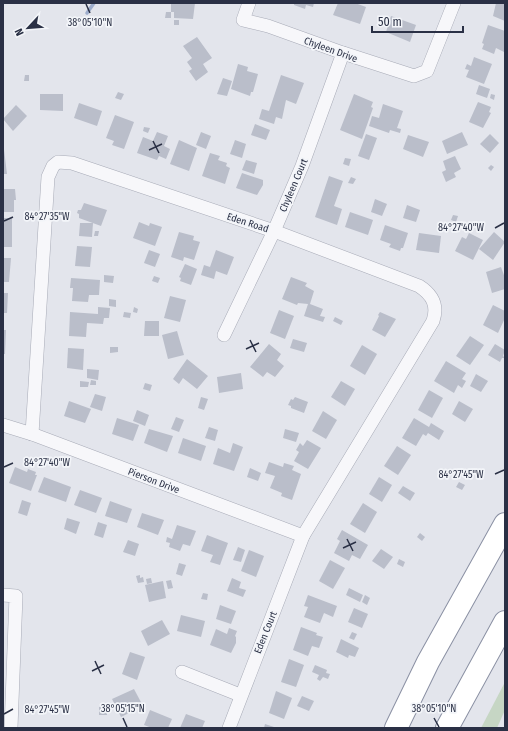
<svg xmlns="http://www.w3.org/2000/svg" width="508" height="731" font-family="'Fira Sans Condensed',sans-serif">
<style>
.green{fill:#c6d6c4}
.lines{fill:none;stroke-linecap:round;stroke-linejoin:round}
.stream{stroke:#9eadcc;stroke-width:3.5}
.building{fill:#babeca}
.street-casing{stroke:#a8abb7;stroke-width:14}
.highway-casing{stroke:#8a90a3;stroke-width:24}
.street{stroke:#f7f7fa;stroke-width:13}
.highway{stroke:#fff;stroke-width:22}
.ticks{fill:none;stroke:#2a3045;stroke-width:1.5}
.labels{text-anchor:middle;stroke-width:3.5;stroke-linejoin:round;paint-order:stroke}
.street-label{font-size:10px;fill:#2a3045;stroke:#f3f5f9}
.ticks-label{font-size:10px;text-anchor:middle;fill:#2a3045;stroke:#f3f5f9;stroke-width:3.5;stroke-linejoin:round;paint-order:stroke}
</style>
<rect width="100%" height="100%" fill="#e3e5ec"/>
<path class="green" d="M505,682V710L497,728H481Z"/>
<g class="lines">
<path class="stream" d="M87,13L94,3"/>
</g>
<g class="building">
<path d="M171,3H195L193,19L174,18V12H171Z"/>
<path d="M294,3H314L313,7L306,5L305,9L294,5Z"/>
<path d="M338,3H355L366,7L360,24L333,15Z"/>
<path d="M496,3H505V21L493,16Z"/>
<path d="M166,12H171V18H165Z"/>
<path d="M391,16L416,25L410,42L386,32Z"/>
<rect x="174" y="20" width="5" height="5"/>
<path d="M488,25L505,31L504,52L496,48L494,54L482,49L484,44L482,43Z"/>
<path d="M197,37L212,58L203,64L208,72L196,81L189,71L192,69L187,62L192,58L183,46Z"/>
<path d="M474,57L492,64L484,84L466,77L469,70L465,69L467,64L471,66Z"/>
<path d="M238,64L248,67L247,71L258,74L253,92H251L250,96L231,89Z"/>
<path d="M25,75H29V81H24Z"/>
<path d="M281,75L304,83L296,104L286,100L282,119L276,117L274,124L259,119L262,109L269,111Z"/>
<path d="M223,78L232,81L227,96L217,94Z"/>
<path d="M479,85L490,89L487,98L476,94Z"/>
<path d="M118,92L124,94L121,100L115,98Z"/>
<path d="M40,94H63V111L40,110Z"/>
<path d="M354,94L373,102L371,107L373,108L362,139L340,130Z"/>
<path d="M491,94L495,95L494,100L490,98Z"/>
<path d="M478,102L491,107L489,112L491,113L483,128L469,122Z"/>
<path d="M79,103L102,111L97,126L74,118Z"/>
<path d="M383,104L403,111L397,128L401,129L400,133L390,130L389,133L369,126L372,116L379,118Z"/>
<path d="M16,105L27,116L13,131L3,119Z"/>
<path d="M115,115L134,122L124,149L112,145L114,141L106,138Z"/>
<path d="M255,124L270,130L266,140L251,135Z"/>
<path d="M144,127L150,128L148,133L143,131Z"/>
<path d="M157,132L168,136L164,146L170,149L166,159L159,156L157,160L137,153L143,137L153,141Z"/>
<path d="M201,132L211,136L206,149L196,145Z"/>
<path d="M462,132L468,145L447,154L442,141Z"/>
<path d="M366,134L377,138L369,160L358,156Z"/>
<path d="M490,134L499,143L490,153L480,144Z"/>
<path d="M408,135L429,142L423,157L403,149Z"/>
<path d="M179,140L197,148L189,171L170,164Z"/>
<path d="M235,140L246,144L242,158L230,154Z"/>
<path d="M3,141L7,174H3Z"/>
<path d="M210,153L220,156L218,160L227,163L226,166L230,168L225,184L202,176Z"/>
<path d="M455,156L461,169L454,173L456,177L446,182L442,172L446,170L443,161Z"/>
<path d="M345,158L351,159L349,166L343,164Z"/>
<path d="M246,160L257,163L254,174L242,170Z"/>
<path d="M491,165L494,167L491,171L488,168Z"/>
<path d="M242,173L263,180V185L257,195L236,188Z"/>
<path d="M329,176L343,181L334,206L342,209L337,225L315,217Z"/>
<path d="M351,177L356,179L353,184L348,183Z"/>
<path d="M3,189H15L16,200H14V212H3Z"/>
<path d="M375,199L387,204L382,216L371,212Z"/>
<path d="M84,203L107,210L101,226L79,218V214L77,213L78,210H81Z"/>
<path d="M407,205L420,210L416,222L403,218Z"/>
<path d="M350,212L373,220L368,235L345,227Z"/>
<path d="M453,215L458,216L456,222L451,220Z"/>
<rect x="3" y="218" width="9" height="29"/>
<path d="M139,222L149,226L150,223L162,227L155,246L133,238Z"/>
<path d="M80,223H93L92,237L79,236Z"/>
<path d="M385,225L408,233L403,248H401L400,251L389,247L391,244L380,240Z"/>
<path d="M95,231H99L98,236H94Z"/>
<path d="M179,232L194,236L193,240L200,242L194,260L184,257L183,261L171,257Z"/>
<path d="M494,232L505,242L493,260L479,249Z"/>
<path d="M419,233L441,236L439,253L416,250Z"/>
<path d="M469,233L483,240L473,260L455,251L462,237L466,239Z"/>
<path d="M77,246L92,247L90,267L75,266Z"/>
<path d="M149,250L160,254L155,267L144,263Z"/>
<path d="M216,250L234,257L227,275L216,271L214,279L201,275L204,265L210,267Z"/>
<path d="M3,258H11L9,282H3Z"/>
<path d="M185,264L197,269L191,285L180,281L181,278L179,277Z"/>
<path d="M501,267L505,278V289L492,293L486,272Z"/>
<path d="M104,275L114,276L113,283L104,282Z"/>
<path d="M154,276L160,278L158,283L152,281Z"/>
<path d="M291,277L307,283L305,286L314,291L310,304L323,309L320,316L325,317L323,322L304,316L308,304L298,303L297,305L282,299Z"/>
<path d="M71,278L100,280L99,295H89L88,302L72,301L73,288H70Z"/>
<path d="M3,293H8L7,313H3Z"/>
<path d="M170,296L186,300L180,322L164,318Z"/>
<path d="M109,299L116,300V307L109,306Z"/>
<path d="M493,305L505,311V318L498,333L483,325Z"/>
<path d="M98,307L110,308L109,318H104L103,324L87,323L86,337L69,336L70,312L98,314Z"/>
<path d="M134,307L138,309L137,313L133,312Z"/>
<path d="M279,310L294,316L285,339L270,333Z"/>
<path d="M124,312L131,313L130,318L123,317Z"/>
<path d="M380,312L396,319L385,337L372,330L379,316L378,315Z"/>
<path d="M335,317L343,321L341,325L333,321Z"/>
<path d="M145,321H159V336H144Z"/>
<path d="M3,330H6L5,354H3Z"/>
<path d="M177,331L184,355L168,359L162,335Z"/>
<path d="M470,336L484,345L470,365L456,356Z"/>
<path d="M293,339L307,343L304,352L290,348Z"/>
<path d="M269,344L281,354L277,360L284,366L275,377L267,372L263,377L250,367Z"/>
<path d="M495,344L505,350L503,356L505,358H502L500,362L488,355Z"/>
<path d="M362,345L377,354L365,375L350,366Z"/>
<path d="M110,347H118V352L110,353Z"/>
<path d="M68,348L84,349L83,370L67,368Z"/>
<path d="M187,359L208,376L197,389L183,378L179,384L173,379Z"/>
<path d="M446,361L466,373L462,379L466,381L462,388L458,385L454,393L434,381Z"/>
<path d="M87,369L99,370L98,380L87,378Z"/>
<path d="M241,373L243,389L219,393L217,377Z"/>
<path d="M476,374L488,381L481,392L470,386Z"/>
<path d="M91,380L96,381V385H90Z"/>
<path d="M80,381L89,382L88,387H80Z"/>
<path d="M341,381L355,389L345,406L331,397Z"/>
<path d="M145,383L152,385L150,391L143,389Z"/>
<path d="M429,390L443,398L432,418L418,410Z"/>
<path d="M95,394L106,397L102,411L90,407Z"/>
<path d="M201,397L208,399L204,410L198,408Z"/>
<path d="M295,397L308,402L304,413L291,408V406L288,405L291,399L293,400Z"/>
<path d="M69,401L91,409L85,423L64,416Z"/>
<path d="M459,401L473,409L465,422L452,414Z"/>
<path d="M137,410L149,415L145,426L133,421Z"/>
<path d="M323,411L337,420L326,439L312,431Z"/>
<path d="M176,417L184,420L179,432L171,429Z"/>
<path d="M117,418L139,425L133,441L112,434Z"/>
<path d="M414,418L429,427L431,423L444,431L439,440L428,433L426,436L423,434L416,446L402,438Z"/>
<path d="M209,427L218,430L215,441L205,438Z"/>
<path d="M149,429L173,436L167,452L144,443Z"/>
<path d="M285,429L299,433L296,442L283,438Z"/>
<path d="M183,438L206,446L201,461L178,453Z"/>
<path d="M307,440L321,448L308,469L294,461L299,452L296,450L300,443L303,446Z"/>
<path d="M233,443L243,447L234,471L213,464L218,448L230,453Z"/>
<path d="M397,446L411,455L398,475L384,466Z"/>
<path d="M269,462L283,467L284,463L294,466L292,470L301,474L292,500L281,496L282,493L270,488L275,476L265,473Z"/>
<path d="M15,467L27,472L28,469L36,472L35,475H37L31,491L9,483Z"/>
<path d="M250,468L261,473L258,481L247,477Z"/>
<path d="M44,477L71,487L66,502L38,492Z"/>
<path d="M379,477L392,485L382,502L369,494Z"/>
<path d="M459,482L465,485L462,490L456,487Z"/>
<path d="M403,486L415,493L410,501L398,493Z"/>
<path d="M80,490L102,498L96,513L74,505Z"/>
<path d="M22,500L31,503L27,516L18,513Z"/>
<path d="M110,501L132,509L127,523L105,516Z"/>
<path d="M363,503L377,512L365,533L350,524Z"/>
<path d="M142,513L164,520L158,535L137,527Z"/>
<path d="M67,518L80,522L76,534L64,529Z"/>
<path d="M98,522L107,525L103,538L94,535Z"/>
<path d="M177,525L196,531L190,546L183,544L180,551L169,547L170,543L166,542L167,537L172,539Z"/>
<path d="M342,530L368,545L360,559L352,555L349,561L334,553L340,541L337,539Z"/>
<path d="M420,533L425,537L422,541L417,537Z"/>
<path d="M207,535L228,543L220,565L210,562L213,555L201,551Z"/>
<path d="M128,540L139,544L135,556L123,552Z"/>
<path d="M238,547L245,550L241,562L233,560Z"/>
<path d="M381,549L393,557L384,569L372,561Z"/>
<path d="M249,550L264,556L256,577L241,571Z"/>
<path d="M399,559L405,562L403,567L397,564Z"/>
<path d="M330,560L345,568L333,589L319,581Z"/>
<path d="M179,563L186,565L182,576L176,574Z"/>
<path d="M140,575V578L143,577L144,582L138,583L136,576Z"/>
<path d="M151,578L152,583L147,584L146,579Z"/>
<path d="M232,578L241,582L239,588L246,590L243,597L227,591Z"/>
<path d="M171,580L173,588L168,589L166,581Z"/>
<path d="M163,581L166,598L149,602L145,585Z"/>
<path d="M349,588L363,595L360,602L346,595Z"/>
<path d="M203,593L208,594L207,600L201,599Z"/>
<path d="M308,595L337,606L333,617L324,613L320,623L304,617L308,607L304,606Z"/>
<path d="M365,595L370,598L367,605L362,602Z"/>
<path d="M220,605L236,611L231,624L216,619Z"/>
<path d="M354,608L368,614L362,628L348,622Z"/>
<path d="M181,615L205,621L201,637L177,631Z"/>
<path d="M162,620L170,634L148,646L141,631Z"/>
<path d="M301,627L317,633L316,635L323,637L319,648L312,646L308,656L293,650Z"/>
<path d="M229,628L237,631L235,636L236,637V643L231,653L210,645L216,629L227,634Z"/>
<path d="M352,632L357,634L354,640L349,638Z"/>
<path d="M341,639L359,648L355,657L349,655L348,658L336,652Z"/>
<path d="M130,652L145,657L137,680L122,674Z"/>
<path d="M289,659L304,665L296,687L281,682Z"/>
<path d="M315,665L327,670L326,673L330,674L328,679L323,677L320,681L317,679L319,675L312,672Z"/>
<path d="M134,689L143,706L121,717L112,699Z"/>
<path d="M276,691L292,698L284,719L269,713Z"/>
<path d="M302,696L314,701L309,711L297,706Z"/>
<rect x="99" y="707" width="8" height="8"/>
<path d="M150,710L172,719L168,728H152L144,725Z"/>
<path d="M186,714L205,721L202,728H180Z"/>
<path d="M265,724L277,728H264Z"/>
</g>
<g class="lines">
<g class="street-casing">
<g id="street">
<path d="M249,3L243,20L268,26L343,53L414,76L427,71L454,3"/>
<path d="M224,335L274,231L302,166L343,53"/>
<path d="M3,425L32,434L303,536"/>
<path d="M32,434L48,177L53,166L58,162L72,163L274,231L419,286C433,295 438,306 433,321L303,536L229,728"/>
<path d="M3,595L16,596L11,728"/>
<path d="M182,672L240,695"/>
</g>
</g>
<g class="highway-casing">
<g id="highway">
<path d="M396,728L428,662L505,524"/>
<path d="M447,728L505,622"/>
</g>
</g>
<use href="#street" class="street"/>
<use href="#highway" class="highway"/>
</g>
<path class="ticks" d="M86,4L90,13M153,141L159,153M149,150L162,144M4,221L13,217M495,228L504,223M250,340L256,352M246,349L259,343M4,467L13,463M495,474L504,470M347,539L353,551M343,548L356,542M95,661L101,674M92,671L104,665M4,714L13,709M123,718L127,727M434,718L439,727"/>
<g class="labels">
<g class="street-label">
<text transform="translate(331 49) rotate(20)" y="4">Chyleen Drive</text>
<text transform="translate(293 185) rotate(-67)" y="4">Chyleen Court</text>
<text transform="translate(248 222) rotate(18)" y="4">Eden Road</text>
<text transform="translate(154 480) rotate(21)" y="4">Pierson Drive</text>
<text transform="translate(265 632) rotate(-68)" y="4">Eden Court</text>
</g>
</g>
<g class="ticks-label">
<text x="90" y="26">38°05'10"N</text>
<text x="47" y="220">84°27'35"W</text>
<text x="461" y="231">84°27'40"W</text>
<text x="47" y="466">84°27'40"W</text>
<text x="461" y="478">84°27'45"W</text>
<text x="123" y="712">38°05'15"N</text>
<text x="434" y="712">38°05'10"N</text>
<text x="47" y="713">84°27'45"W</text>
</g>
<rect width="508" height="731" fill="none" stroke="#2a3045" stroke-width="8"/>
<g transform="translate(28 28) rotate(244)" stroke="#f3f5f9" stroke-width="3" paint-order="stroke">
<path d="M0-3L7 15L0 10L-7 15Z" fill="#2a3045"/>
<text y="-6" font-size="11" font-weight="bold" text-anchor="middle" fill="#2a3045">N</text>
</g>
<path d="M372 26v6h91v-6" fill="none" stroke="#2a3045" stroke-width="2"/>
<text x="378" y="26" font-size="12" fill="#2a3045" stroke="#f3f5f9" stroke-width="3" paint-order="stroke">50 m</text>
</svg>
